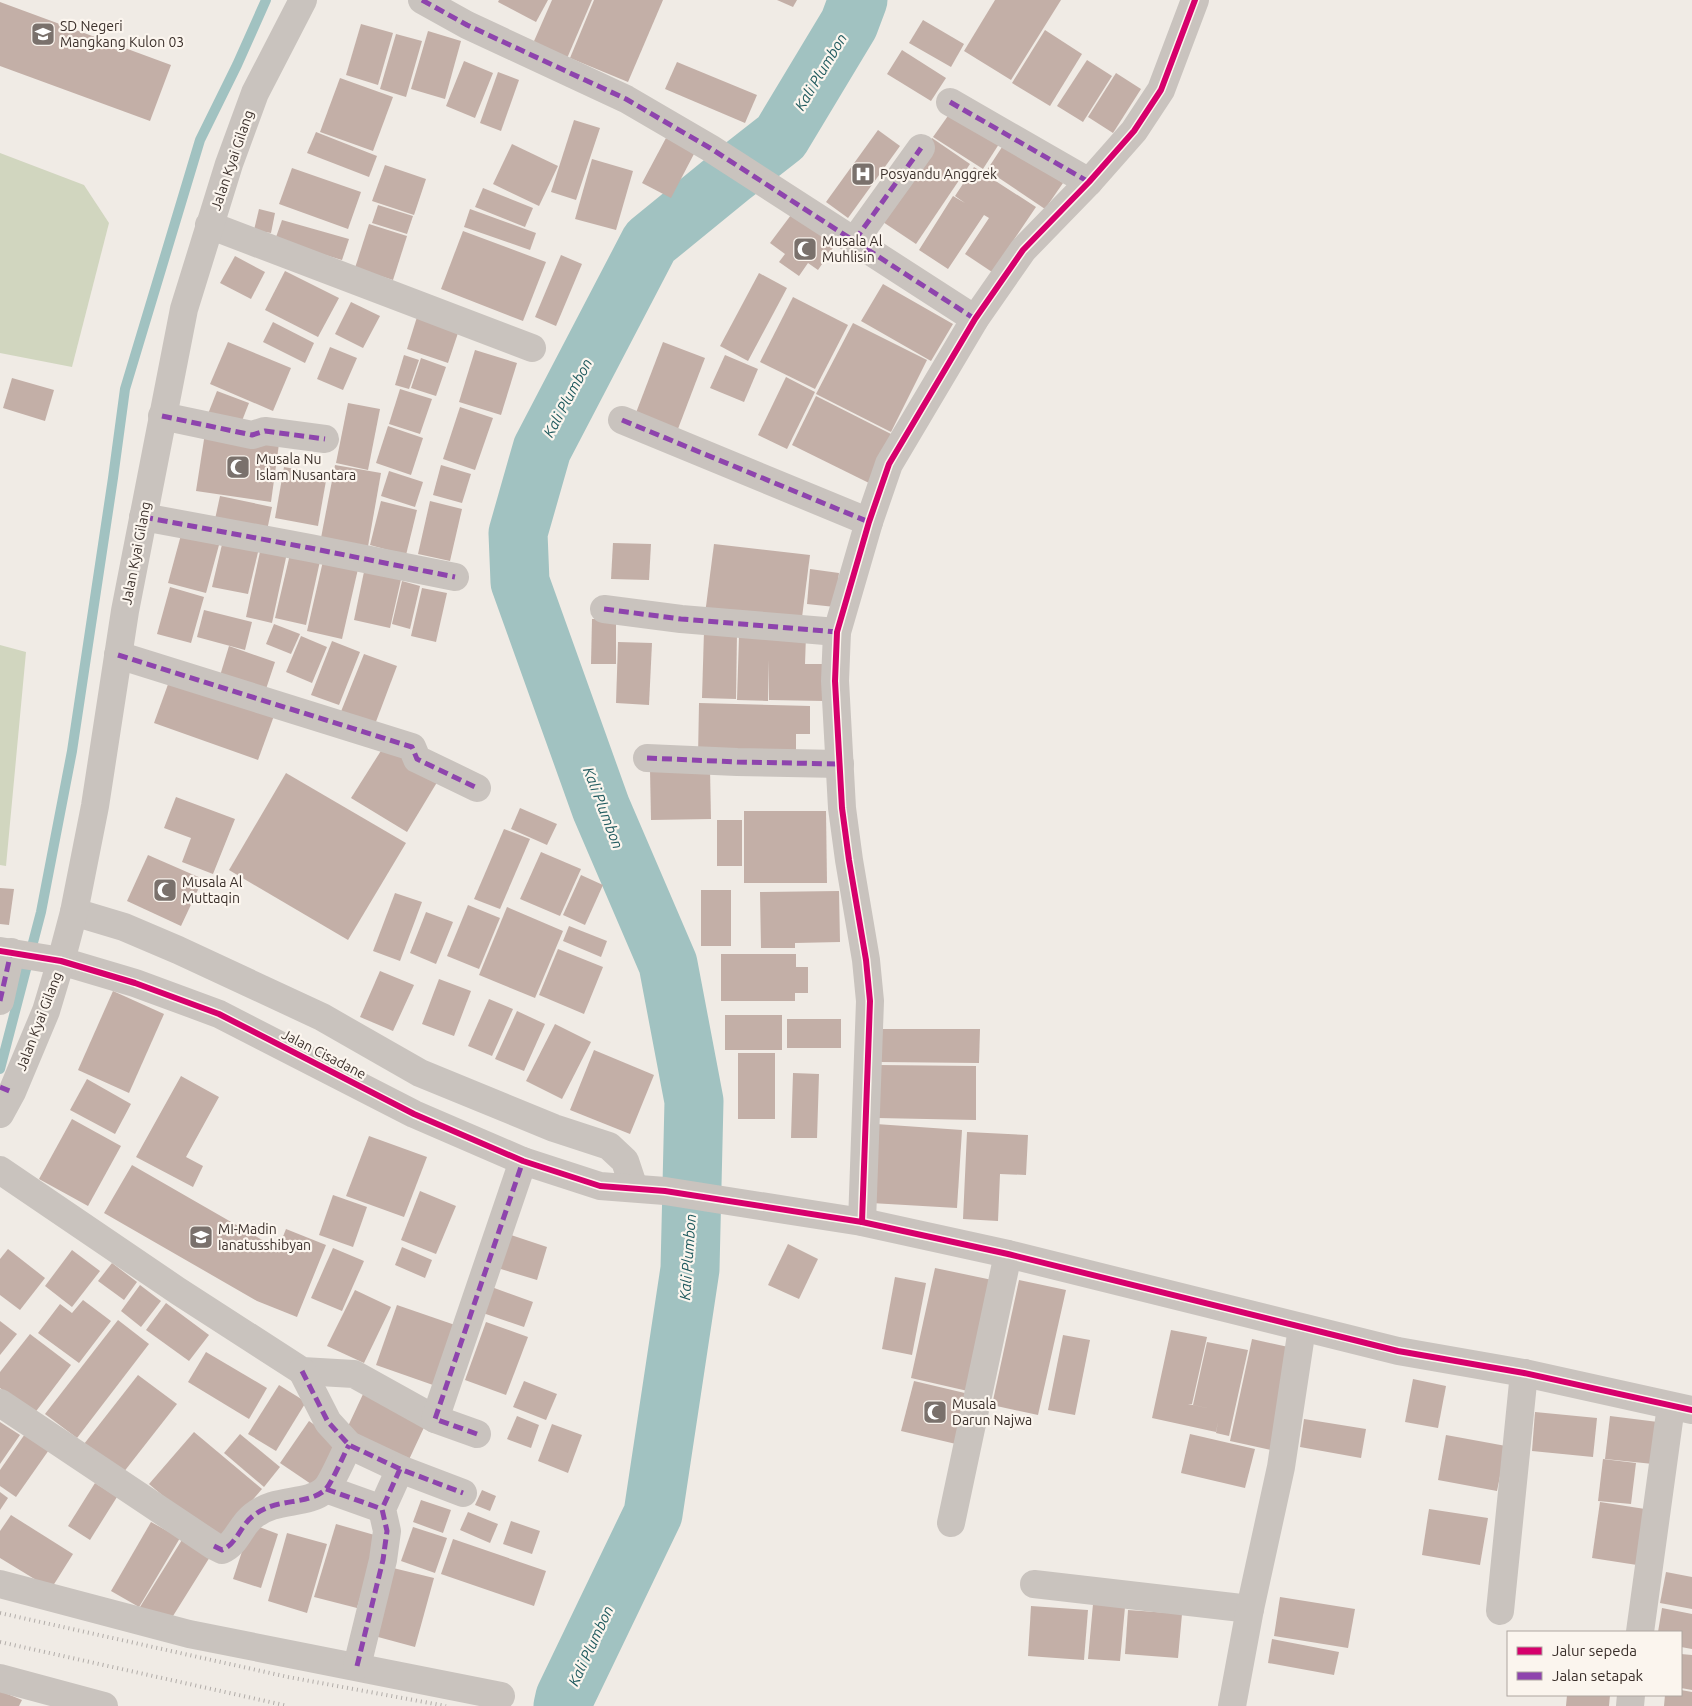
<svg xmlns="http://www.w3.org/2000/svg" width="1692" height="1706" font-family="Ubuntu,sans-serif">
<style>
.green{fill:#d1d6bf}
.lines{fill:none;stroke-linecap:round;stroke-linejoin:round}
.stream{stroke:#a1c2c1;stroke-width:10}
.river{stroke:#a1c2c1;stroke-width:59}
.building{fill:#c3afa7}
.minor{stroke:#c9c3be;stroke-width:28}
.rail{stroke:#b1aca8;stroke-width:4;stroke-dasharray:1 4;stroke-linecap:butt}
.quiet{stroke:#8e44ad;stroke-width:5;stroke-dasharray:10 5;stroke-linecap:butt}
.cycleway-casing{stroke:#fbf5ee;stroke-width:9}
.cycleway{stroke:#d6006c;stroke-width:6}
.labels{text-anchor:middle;stroke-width:4.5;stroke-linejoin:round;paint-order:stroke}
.poi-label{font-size:14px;fill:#3b302b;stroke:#fbf5ee;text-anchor:start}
.street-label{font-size:14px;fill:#3b302b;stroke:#fbf5ee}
.water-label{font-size:15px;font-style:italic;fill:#1f5a5e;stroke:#fbf5ee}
</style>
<rect width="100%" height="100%" fill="#f0ebe5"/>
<g class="green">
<path d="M0,153L84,185L109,223L72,367L0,353Z"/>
<path d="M0,645L26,652L6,866L0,865Z"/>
</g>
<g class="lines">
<path class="stream" d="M0,1069L41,912L72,751L113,478L125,389L200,140L237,65L266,0"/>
<path class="river" d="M563,1706L565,1697L653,1514L690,1269L694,1101L668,964L601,808L520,582L518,533L542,449L650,242L731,176L781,137L849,24L858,0"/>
</g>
<g class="building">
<path d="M499,0H548L536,22L498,2Z"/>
<path d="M552,0H592L565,63L531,48Z"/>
<path d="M594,0H663L628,82L570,58Z"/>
<path d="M777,0H797L793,7Z"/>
<path d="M995,0H1061L1011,80L964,51Z"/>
<path d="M0,2L171,65L150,121L0,66Z"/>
<path d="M923,20L964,44L951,67L909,43Z"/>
<path d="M361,24L393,33L378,85L346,75Z"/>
<path d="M1045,30L1082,54L1050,106L1012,83Z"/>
<path d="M428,31L461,41L445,99L411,89Z"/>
<path d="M396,34L422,41L406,97L380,89Z"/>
<path d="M902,50L946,78L931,101L887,74Z"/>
<path d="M1087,60L1112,76L1083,122L1057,106Z"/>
<path d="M464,61L493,73L475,118L446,106Z"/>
<path d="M677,62L757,95L745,123L665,89Z"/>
<path d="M498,72L519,80L501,131L480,123Z"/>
<path d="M1116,73L1141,89L1113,133L1088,117Z"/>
<path d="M340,78L393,97L373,151L320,132Z"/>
<path d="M950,113L999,144L983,169L933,137Z"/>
<path d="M574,120L600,128L576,200L551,192Z"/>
<path d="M878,130L900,146L848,218L826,202Z"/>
<path d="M316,132L377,156L369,177L307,153Z"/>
<path d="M666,138L695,152L671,198L642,183Z"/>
<path d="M932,138L970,164L916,244L877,218Z"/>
<path d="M512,144L558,166L539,206L493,184Z"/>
<path d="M1004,144L1063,183L1045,209L987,170Z"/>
<path d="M592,159L633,171L616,230L575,219Z"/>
<path d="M385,165L426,179L414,215L372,201Z"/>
<path d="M974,167L1036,207L992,272L965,254L989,218L984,215L948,269L919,250L953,196L965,203L955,196Z"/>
<path d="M292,168L361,192L348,229L279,204Z"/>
<path d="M483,188L533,208L525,227L475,207Z"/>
<path d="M378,205L413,216L407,234L372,223Z"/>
<path d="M259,209L275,213L271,233L254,230Z"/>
<path d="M470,209L536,233L530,250L464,227Z"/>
<path d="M791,215L835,245L818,270L808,263L799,276L779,262L785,254L770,243Z"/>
<path d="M282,220L349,239L342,260L275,240Z"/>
<path d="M369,224L407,236L393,280L355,268Z"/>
<path d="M463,231L546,262L523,321L441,289Z"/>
<path d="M561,255L582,264L556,326L535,317Z"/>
<path d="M235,256L265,272L251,299L220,283Z"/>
<path d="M285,271L339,298L318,337L265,310Z"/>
<path d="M759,273L787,288L748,361L720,346Z"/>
<path d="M883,284L953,324L931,361L861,321Z"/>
<path d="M793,297L848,325L815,389L760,362Z"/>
<path d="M351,302L380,316L363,348L335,334Z"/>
<path d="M417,317L459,330L448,363L407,349Z"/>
<path d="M273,322L314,343L305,363L263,342Z"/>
<path d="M853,323L927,360L891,432L816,394Z"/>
<path d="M228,342L291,368L273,411L210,384Z"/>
<path d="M663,342L705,358L676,434L634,418Z"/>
<path d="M330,347L357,358L343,390L317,379Z"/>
<path d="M475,350L517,363L501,415L459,402Z"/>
<path d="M404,355L419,360L409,389L395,385Z"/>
<path d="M725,355L758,369L744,402L710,388Z"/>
<path d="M421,358L446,367L436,396L411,388Z"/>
<path d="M786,377L815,392L787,449L758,435Z"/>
<path d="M12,378L54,390L45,421L3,408Z"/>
<path d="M400,389L432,399L420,434L389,424Z"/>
<path d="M217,391L249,403L238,431L206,419Z"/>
<path d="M816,396L893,435L869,483L792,445Z"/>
<path d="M348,403L380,409L368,470L336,463Z"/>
<path d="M460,407L493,418L475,470L443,459Z"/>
<path d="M388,426L423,438L411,475L376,463Z"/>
<path d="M205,433L279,444L271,502L196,491Z"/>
<path d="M335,465L381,473L367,552L320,543Z"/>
<path d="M441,465L471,474L462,503L433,495Z"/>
<path d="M284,467L327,475L318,526L275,518Z"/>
<path d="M389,471L423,482L415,507L381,496Z"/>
<path d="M220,496L272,507L266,535L214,524Z"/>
<path d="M381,501L417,510L406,555L370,545Z"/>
<path d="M430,501L462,509L450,561L418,554Z"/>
<path d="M181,535L219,545L206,593L168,583Z"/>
<path d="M223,540L259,548L248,594L212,587Z"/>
<path d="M613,543L651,544L649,580L611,579Z"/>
<path d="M714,544L810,555L801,625L705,614Z"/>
<path d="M261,547L287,553L272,623L246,617Z"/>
<path d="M290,554L320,561L306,625L275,618Z"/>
<path d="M323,561L358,569L342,639L307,631Z"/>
<path d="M365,567L402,575L390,628L354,620Z"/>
<path d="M810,569L839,573L835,607L807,604Z"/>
<path d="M402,581L420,586L410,629L392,624Z"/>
<path d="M170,587L204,597L191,643L157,634Z"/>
<path d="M422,588L447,593L436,642L411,636Z"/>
<path d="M204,610L252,622L245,650L197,637Z"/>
<path d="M592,619H616V664H591Z"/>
<path d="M274,624L300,634L291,654L266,644Z"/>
<path d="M704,631L737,632L736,699L702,698Z"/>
<path d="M806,635L805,664H825V701L769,700V660L768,701L737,700L739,636Z"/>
<path d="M301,636L327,647L312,683L286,672Z"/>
<path d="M332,641L360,652L339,705L311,695Z"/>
<path d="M618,642L652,643L649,705L616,703Z"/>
<path d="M229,646L275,662L264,695L219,679Z"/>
<path d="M364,654L397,666L374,727L340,714Z"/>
<path d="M171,676L275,713L258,760L154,723Z"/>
<path d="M699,703L810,706V734H796V759L698,757Z"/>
<path d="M384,746L439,779L407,832L351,798Z"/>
<path d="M710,769L711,819L651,820L650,770Z"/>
<path d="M286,773L406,843L348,940L229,870Z"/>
<path d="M176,797L235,819L213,874L182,862L191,838L164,828Z"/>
<path d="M520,808L557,824L547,845L511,829Z"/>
<path d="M744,811H826L827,883H744Z"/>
<rect x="717" y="820" width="25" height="46"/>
<path d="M504,829L530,839L500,909L474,899Z"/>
<path d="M541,852L581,869L560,916L520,899Z"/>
<path d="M148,855L203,879L181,926L127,901Z"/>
<path d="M581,875L603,885L585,925L563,915Z"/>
<path d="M0,888L14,889L9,925L0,924Z"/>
<rect x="701" y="890" width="30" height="56"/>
<path d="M839,891L840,942L795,943V948H761L760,892Z"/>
<path d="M395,893L422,902L400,961L373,951Z"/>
<path d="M468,905L500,918L479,969L447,956Z"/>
<path d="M507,907L563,931L535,998L479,975Z"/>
<path d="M426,912L453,922L436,964L410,953Z"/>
<path d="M569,926L607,941L601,957L563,941Z"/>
<path d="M558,949L603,967L584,1014L539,995Z"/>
<path d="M721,954H796V967H808V993H795V1001H721Z"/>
<path d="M380,971L414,985L393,1031L360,1017Z"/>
<path d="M439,979L471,991L454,1036L422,1024Z"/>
<path d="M113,991L164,1014L129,1093L78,1070Z"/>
<path d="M489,999L513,1009L492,1056L468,1046Z"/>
<path d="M517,1011L545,1024L524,1071L495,1059Z"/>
<rect x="725" y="1015" width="57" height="35"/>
<rect x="787" y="1019" width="54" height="29"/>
<path d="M555,1024L591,1042L562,1099L526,1081Z"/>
<path d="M879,1029H980L979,1063L879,1062Z"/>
<path d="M594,1050L654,1075L630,1134L570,1110Z"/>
<rect x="738" y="1053" width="37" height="66"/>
<path d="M879,1065L976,1066V1120L877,1118Z"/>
<path d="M793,1073L819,1074L817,1138H791Z"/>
<path d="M181,1076L219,1097L186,1157L203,1166L193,1187L136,1157Z"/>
<path d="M87,1079L131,1104L115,1134L70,1110Z"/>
<path d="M72,1119L121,1146L88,1206L39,1179Z"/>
<path d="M876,1124L962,1130L957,1208L871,1203Z"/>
<path d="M967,1132L1028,1135L1026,1175L1000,1174L998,1221L963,1219Z"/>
<path d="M369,1136L427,1157L404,1217L346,1196Z"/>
<path d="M132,1165L278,1249L286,1229L326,1245L297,1317L257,1301L104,1213Z"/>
<path d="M420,1191L456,1206L436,1254L401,1240Z"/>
<path d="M333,1195L367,1207L353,1247L319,1235Z"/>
<path d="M505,1233L547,1247L537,1280L494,1267Z"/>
<path d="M788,1244L818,1259L799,1299L768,1285Z"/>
<path d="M402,1247L432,1260L425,1278L395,1265Z"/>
<path d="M333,1248L364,1261L342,1311L311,1298Z"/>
<path d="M8,1249L45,1278L20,1310L0,1295V1259Z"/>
<path d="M72,1250L100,1271L72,1307L45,1286Z"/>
<path d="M112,1263L137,1282L124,1300L98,1281Z"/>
<path d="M935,1268L997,1281L972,1392L911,1378Z"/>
<path d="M895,1277L926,1283L912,1355L882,1349Z"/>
<path d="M1019,1280L1066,1290L1038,1415L992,1405Z"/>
<path d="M140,1285L161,1301L141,1327L121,1311Z"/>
<path d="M486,1285L533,1302L524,1327L477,1311Z"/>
<path d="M355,1290L391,1307L364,1363L327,1346Z"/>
<path d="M83,1300L111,1321L79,1363L38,1333L60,1304L72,1313Z"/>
<path d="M166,1303L209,1335L189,1361L146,1330Z"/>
<path d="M397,1305L455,1325L433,1385L376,1365Z"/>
<path d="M118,1320L149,1344L77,1438L45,1414Z"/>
<path d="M0,1321L17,1334L0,1355Z"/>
<path d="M486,1322L528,1337L506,1395L465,1380Z"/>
<path d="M1171,1330L1207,1337L1192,1404H1188L1221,1411L1193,1405L1207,1342L1248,1350L1229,1436L1216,1433L1218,1422L1216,1432L1152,1418Z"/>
<path d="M30,1334L71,1365L34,1414L0,1388V1372Z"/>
<path d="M1063,1335L1090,1340L1075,1415L1048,1410Z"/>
<path d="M1252,1339L1293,1348L1271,1450L1230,1441Z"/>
<path d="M206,1352L267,1388L249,1419L188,1382Z"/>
<path d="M138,1375L177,1404L123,1473L84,1444Z"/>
<path d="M1413,1379L1446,1386L1438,1428L1405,1422Z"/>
<path d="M524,1381L557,1394L546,1420L513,1407Z"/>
<path d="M914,1381L969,1394L956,1444L901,1431Z"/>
<path d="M279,1385L306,1402L276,1451L248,1434Z"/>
<path d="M364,1392L427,1421L406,1466L343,1437Z"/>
<path d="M1535,1412L1597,1418L1593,1457L1532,1451Z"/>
<path d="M517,1416L539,1425L531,1448L507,1439Z"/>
<path d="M1610,1416L1658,1422L1653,1464L1605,1459Z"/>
<path d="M1304,1419L1366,1429L1361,1458L1300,1447Z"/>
<path d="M309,1421L343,1445L314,1486L280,1463Z"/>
<path d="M0,1422L20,1435L0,1464Z"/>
<path d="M552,1424L582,1435L568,1473L538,1461Z"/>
<path d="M27,1431L51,1447L16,1497L0,1486V1470Z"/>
<path d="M194,1432L262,1489L217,1541L149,1484Z"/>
<path d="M240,1434L280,1467L264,1487L224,1453Z"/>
<path d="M1190,1434L1255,1449L1245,1488L1181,1473Z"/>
<path d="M1446,1435L1506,1446L1497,1491L1438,1480Z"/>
<path d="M1603,1459L1636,1463L1631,1504L1598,1501Z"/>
<path d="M95,1483L117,1497L90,1540L68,1526Z"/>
<path d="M482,1490L496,1496L490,1511L475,1505Z"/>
<path d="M0,1492L8,1498L0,1510Z"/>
<path d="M421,1500L451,1510L443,1533L413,1522Z"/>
<path d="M1600,1502L1645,1509L1637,1565L1592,1558Z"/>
<path d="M1429,1509L1488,1518L1480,1565L1422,1555Z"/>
<path d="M468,1512L498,1524L490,1543L460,1530Z"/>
<path d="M11,1515L73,1554L51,1589L0,1558V1531Z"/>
<path d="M511,1521L540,1531L532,1554L503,1544Z"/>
<path d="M151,1522L180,1538L139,1607L111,1591Z"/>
<path d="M251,1524L278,1534L261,1588L233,1579Z"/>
<path d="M336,1524L378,1536L357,1608L314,1597Z"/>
<path d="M413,1527L447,1538L435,1573L401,1561Z"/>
<path d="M287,1533L327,1544L307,1613L268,1601Z"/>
<path d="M185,1535L213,1552L168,1624L140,1607Z"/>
<path d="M453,1539L546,1571L534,1606L441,1574Z"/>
<path d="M385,1566L434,1578L415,1647L367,1634Z"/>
<path d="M1666,1572L1692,1577V1609L1660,1603Z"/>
<path d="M1280,1597L1355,1609L1348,1648L1274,1636Z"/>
<path d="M1093,1604L1125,1607L1120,1661L1088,1659Z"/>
<path d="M1031,1606L1088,1610L1084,1660L1028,1656Z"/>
<path d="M1662,1608L1692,1614V1649L1681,1647V1632H1658Z"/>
<path d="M1128,1610L1182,1614L1178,1658L1125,1654Z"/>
<path d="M1272,1639L1339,1652L1334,1675L1268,1663Z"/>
<path d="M1681,1654L1692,1655V1690L1681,1688Z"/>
<path d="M1681,1690L1692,1692V1706H1664L1665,1695H1681Z"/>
<path d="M0,1691L22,1700L19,1706H0Z"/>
<path d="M1567,1695H1610L1609,1706H1566Z"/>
</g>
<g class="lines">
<g class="minor">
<path d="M422,0L467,25L626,99L710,148L975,319"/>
<path d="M950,102L1089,182"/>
<path d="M209,225L532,348"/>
<path d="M855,240L921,148"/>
<path d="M162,416L252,435L265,431L325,439"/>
<path d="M622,420L869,522"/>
<path d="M143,517L310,548L455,577"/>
<path d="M604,609L681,619L837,632"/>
<path d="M118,655L412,747L417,759L477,788"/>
<path d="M647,758L737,762L840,764"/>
<path d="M74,912L124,927L178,950L322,1017L420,1073L554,1128L609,1146L625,1161L634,1188"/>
<path d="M0,951L61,961L135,983L219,1014L414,1114L523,1161L600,1186L665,1191L862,1222L1008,1254L1398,1351L1524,1373L1692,1410"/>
<path d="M0,1001L11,952"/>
<path d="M0,1114L12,1092L46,1011L61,961L74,912L95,806L125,611L184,309L229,164L255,93L303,0"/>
<path d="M0,1170L178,1291L302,1371L354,1374L435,1419"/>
<path d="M862,1222L870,1001L866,960L849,860L842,808L835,681L837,632L869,522L889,464L975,319L1023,250L1089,182L1134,131L1161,90L1195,0"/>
<path d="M302,1371L328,1422L349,1445L400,1469"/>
<path d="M0,1403L214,1546L222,1550C237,1544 240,1526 253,1516C276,1497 306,1506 325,1490C332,1483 343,1456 349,1445"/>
<path d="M477,1434L435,1419L523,1161"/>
<path d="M326,1489L382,1509"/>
<path d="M951,1523L1008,1254"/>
<path d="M0,1584L189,1634L501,1696"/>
<path d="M1034,1584L1250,1609"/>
<path d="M1500,1611L1524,1373"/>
<path d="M1640,1632L1671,1406"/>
<path d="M357,1666L383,1560L387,1531L382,1509L400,1469L463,1493"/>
<path d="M0,1678L104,1706"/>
<path d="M1232,1706L1250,1609L1281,1467L1302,1328"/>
<path d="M1630,1706L1631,1695"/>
</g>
<g class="rail">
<path d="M0,1613L288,1677L446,1706"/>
<path d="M0,1642L288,1706"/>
</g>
<g class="quiet">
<path d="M422,0L467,25L626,99L710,148L975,319"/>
<path d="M950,102L1089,182"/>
<path d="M855,240L921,148"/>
<path d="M162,416L252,435L265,431L325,439"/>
<path d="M622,420L869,522"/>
<path d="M143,517L310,548L455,577"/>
<path d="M604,609L681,619L837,632"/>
<path d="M118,655L412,747L417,759L477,788"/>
<path d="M647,758L737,762L840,764"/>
<path d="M0,1001L11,952"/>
<path d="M0,1087L12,1092"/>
<path d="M302,1371L328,1422L349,1445L400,1469"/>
<path d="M477,1434L435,1419L523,1161"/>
<path d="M326,1489L382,1509"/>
<path d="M214,1546L222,1550C237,1544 240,1526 253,1516C276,1497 306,1506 325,1490C332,1483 343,1456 349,1445"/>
<path d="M357,1666L383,1560L387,1531L382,1509L400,1469L463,1493"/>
</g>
<g class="cycleway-casing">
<g id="cycleway">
<path d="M0,951L61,961L135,983L219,1014L414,1114L523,1161L600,1186L665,1191L862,1222L1008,1254L1398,1351L1524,1373L1692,1410"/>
<path d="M862,1222L870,1001L866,960L849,860L842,808L835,681L837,632L869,522L889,464L975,319L1023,250L1089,182L1134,131L1161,90L1195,0"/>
</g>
</g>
<use href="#cycleway" class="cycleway"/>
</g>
<defs>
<g id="school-square" transform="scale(1.25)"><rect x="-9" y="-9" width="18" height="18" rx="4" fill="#7a716c" stroke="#fbf5ee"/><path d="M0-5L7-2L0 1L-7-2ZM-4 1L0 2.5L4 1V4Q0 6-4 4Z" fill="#fff"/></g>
<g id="hospital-square" transform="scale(1.25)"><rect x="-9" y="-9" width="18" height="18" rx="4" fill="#7a716c" stroke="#fbf5ee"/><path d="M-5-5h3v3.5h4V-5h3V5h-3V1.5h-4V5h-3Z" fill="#fff"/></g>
<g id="mosque-square" transform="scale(1.25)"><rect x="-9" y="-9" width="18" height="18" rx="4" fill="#7a716c" stroke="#fbf5ee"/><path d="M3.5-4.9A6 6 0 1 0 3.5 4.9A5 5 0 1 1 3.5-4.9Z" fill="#fff"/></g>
</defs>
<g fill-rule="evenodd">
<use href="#school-square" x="43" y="34"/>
<use href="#hospital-square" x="863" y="174"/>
<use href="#mosque-square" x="805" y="249"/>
<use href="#mosque-square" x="238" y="467"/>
<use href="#mosque-square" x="165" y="890"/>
<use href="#school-square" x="201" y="1237"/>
<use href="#mosque-square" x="935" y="1412"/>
</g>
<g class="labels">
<g class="poi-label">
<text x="60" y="31">SD Negeri<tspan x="60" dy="16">Mangkang Kulon 03</tspan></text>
<text x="880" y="179">Posyandu Anggrek</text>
<text x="822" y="246">Musala Al<tspan x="822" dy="16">Muhlisin</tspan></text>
<text x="256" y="464">Musala Nu<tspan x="256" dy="16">Islam Nusantara</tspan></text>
<text x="182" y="887">Musala Al<tspan x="182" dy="16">Muttaqin</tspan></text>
<text x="218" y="1234">MI-Madin<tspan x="218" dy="16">Ianatusshibyan</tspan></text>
<text x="952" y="1409">Musala<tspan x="952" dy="16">Darun Najwa</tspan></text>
</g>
<g class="street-label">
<text transform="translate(232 160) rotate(-71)" y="5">Jalan Kyai Gilang</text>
<text transform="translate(136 553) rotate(-79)" y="5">Jalan Kyai Gilang</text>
<text transform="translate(39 1021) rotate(-69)" y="5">Jalan Kyai Gilang</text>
<text transform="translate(324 1054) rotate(27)" y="5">Jalan Cisadane</text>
</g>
<g class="water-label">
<text transform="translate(821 72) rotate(-59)" y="5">Kali Plumbon</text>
<text transform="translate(568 398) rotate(-62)" y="5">Kali Plumbon</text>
<text transform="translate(603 808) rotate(69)" y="5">Kali Plumbon</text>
<text transform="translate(688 1257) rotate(-86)" y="5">Kali Plumbon</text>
<text transform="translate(591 1646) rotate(-65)" y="5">Kali Plumbon</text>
</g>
</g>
<rect x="1507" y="1631" width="175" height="65" fill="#fbf5ee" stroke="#aea6a0"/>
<rect x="1517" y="1647" width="25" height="8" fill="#d6006c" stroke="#aea6a0"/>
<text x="1552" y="1656" font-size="15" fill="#3b302b">Jalur sepeda</text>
<rect x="1517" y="1672" width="25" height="8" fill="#8e44ad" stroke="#aea6a0"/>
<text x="1552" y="1681" font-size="15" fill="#3b302b">Jalan setapak</text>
</svg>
